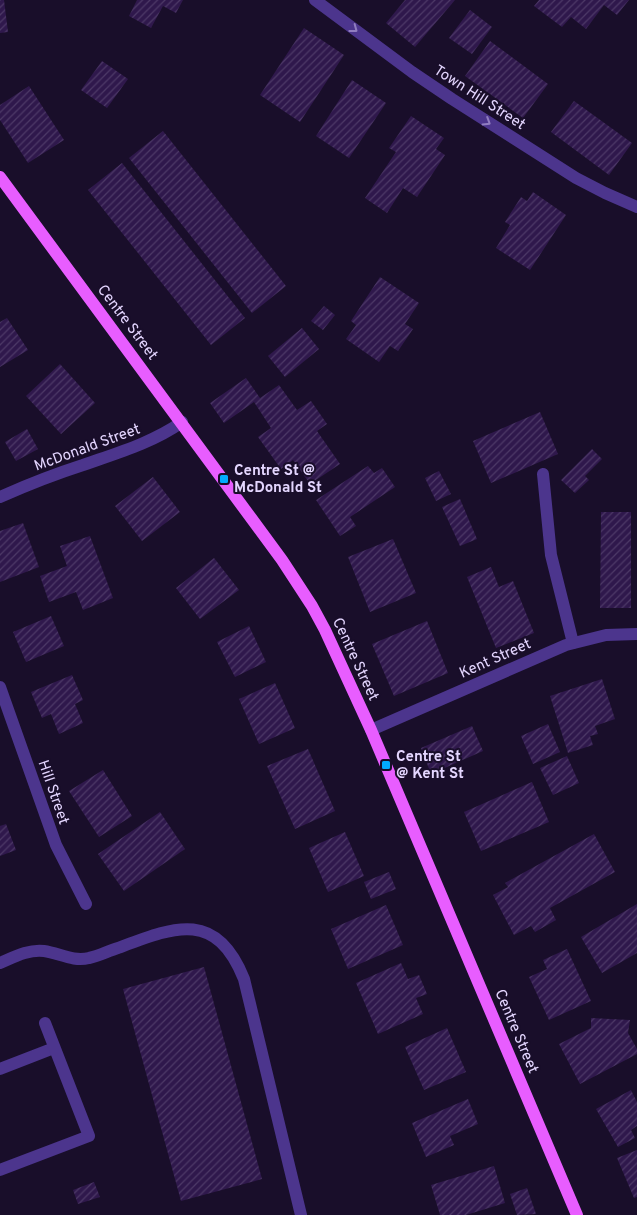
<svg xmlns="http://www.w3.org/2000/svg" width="637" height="1215" font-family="Overpass,sans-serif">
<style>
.building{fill:url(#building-hatch)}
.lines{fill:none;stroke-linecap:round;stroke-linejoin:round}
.minor{stroke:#4c358d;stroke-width:12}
.major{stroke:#e85dff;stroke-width:12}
.oneway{stroke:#907dc0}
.poi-dot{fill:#02abff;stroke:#190e2a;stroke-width:2}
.labels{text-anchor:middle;stroke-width:4;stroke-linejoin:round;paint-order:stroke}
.street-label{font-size:15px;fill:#e4d6ff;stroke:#190e2a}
.poi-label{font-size:15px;font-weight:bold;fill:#e4d6ff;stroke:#190e2a;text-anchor:start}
</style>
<defs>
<pattern id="building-hatch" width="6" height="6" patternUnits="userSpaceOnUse" patternTransform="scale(1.25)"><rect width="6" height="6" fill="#2f184c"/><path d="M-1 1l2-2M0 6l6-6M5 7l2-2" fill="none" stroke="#4d3967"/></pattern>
</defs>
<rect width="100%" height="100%" fill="#190e2a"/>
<g class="building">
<path d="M0,0H4L8,32L0,33Z"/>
<path d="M137,0H183L176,13L163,6L151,28L129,16Z"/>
<path d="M405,0H455L415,47L386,23Z"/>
<path d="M539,0H629L617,15L604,5L586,29L571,17L562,27L534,6Z"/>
<path d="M470,10L492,27L472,54L449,38Z"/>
<path d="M304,28L344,55L300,122L260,95Z"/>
<path d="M490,41L548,84L523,118L465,76Z"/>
<path d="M102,61L128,79L107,108L81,90Z"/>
<path d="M352,80L386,103L349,158L316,136Z"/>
<path d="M29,86L64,140L28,163L0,120V105Z"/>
<path d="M574,101L632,143L609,175L551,132Z"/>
<path d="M411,116L444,138L436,149L445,155L417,197L403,188L387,213L365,198L396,152L389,148Z"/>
<path d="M163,131L286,286L252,313L129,158Z"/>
<path d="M122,163L245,318L211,345L88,190Z"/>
<path d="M533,192L566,215L530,270L496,248L510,225L505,222L521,197L527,201Z"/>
<path d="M380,277L419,303L405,324L413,329L398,351L390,346L379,362L346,339L356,325L351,321Z"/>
<path d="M324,306L335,315L323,330L311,321Z"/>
<path d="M7,318L28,350L0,367V322Z"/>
<path d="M302,328L319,349L285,377L268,356Z"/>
<path d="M60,364L95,403L61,434L26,396Z"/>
<path d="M246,378L260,398L279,385L297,410L311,401L327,424L317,431L340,464L310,484L293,460L281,469L258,437L271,428L254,402L224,423L210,403Z"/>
<path d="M540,412L558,454L491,483L473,441Z"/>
<path d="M27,429L38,449L16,461L5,442Z"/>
<path d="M592,449L602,459L585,476L589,480L575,493L561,480Z"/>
<path d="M368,466L374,473L382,468L395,487L350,517L356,526L340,536L316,500Z"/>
<path d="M439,471L451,494L436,501L425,478Z"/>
<path d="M153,477L180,512L142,541L115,506Z"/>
<path d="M460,499L477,539L460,546L442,507Z"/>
<path d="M601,512H631V608H600Z"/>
<path d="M23,523L39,567L0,582V531Z"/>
<path d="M90,536L113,598L83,610L76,592L49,602L40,576L67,566L60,546Z"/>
<path d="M393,539L416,593L370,612L348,557Z"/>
<path d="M214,558L239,590L200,619L176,588Z"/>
<path d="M491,567L499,587L513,581L534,633L496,648L467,577Z"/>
<path d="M51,616L64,646L26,662L13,632Z"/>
<path d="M427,621L448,673L394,696L372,644Z"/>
<path d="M249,626L266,662L235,677L217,642Z"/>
<path d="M72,675L83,700L75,704L83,723L59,734L51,714L42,718L31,692Z"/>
<path d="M602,679L615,719L595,726L598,734L590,736L593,745L568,753L550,696Z"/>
<path d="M275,683L295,728L259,744L239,699Z"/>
<path d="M548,724L560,752L533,764L521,736Z"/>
<path d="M472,726L483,751L431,774L421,748Z"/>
<path d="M308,749L335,811L295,829L267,766Z"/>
<path d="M567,756L579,783L553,795L540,768Z"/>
<path d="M103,770L132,816L99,837L69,791Z"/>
<path d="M532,782L549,822L481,851L464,812Z"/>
<path d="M160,812L185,849L124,891L98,854Z"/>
<path d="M6,824L16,850L0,856V826Z"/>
<path d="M345,832L364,876L328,892L309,848Z"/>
<path d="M594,834L615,872L550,908L556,920L535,932L531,926L514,935L493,895L508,887L505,883Z"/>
<path d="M389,872L396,889L371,899L364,882Z"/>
<path d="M637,904V953L602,973L581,937Z"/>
<path d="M386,905L403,945L348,969L331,929Z"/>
<path d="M567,949L591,1001L549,1020L529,977L547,969L543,960Z"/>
<path d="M401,963L408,979L419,975L427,994L416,998L423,1014L378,1034L356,983Z"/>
<path d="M204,967L262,1179L181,1201L123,989Z"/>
<path d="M591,1018L630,1020L628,1033L637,1049V1054L580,1084L559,1044L591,1028Z"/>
<path d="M447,1028L466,1072L424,1090L405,1047Z"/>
<path d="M631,1090L637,1102V1126L631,1130L635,1138L618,1147L596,1109Z"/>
<path d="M468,1099L478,1124L450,1136L454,1145L426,1157L412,1123Z"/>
<path d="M637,1150V1197L634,1198L617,1158Z"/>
<path d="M494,1166L505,1203L466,1215H440L431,1185Z"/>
<path d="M94,1182L100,1197L78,1204L73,1190Z"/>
<path d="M527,1188L536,1214L517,1215L510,1194Z"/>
</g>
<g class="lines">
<g class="minor">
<path d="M315,0L412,72L452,99L576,178L605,193L637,207"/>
<path d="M543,474L551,555L573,643"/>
<path d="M0,497C27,485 55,474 83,465C117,453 152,443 182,422"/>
<path d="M0,687L56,845L86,904"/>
<path d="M371,730L566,645L606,635L637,634"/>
<path d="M0,963C14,957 29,949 44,951C59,953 73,962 89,958C99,956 108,951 118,948C174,927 216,909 244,979L301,1215"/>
<path d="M0,1069L54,1048"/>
<path d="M0,1170L89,1136L45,1023"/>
</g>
<path class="major" d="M0,177L282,560L312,606L325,630L371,730L577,1215"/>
</g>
<defs><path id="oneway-chevron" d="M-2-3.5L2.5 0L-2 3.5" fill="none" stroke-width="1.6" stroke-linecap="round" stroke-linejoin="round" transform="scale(1.25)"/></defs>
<g class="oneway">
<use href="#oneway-chevron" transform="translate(354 29) rotate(37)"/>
<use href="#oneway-chevron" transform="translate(487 122) rotate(32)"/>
</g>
<g class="poi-dot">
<rect x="219" y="474" width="10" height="10" rx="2.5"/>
<rect x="381" y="760" width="10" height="10" rx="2.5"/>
</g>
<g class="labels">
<g class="street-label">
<text transform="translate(480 97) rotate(33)" y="5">Town Hill Street</text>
<text transform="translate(128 322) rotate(53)" y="5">Centre Street</text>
<text transform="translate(87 447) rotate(-20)" y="5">McDonald Street</text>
<text transform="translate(495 658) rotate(-24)" y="5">Kent Street</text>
<text transform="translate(356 659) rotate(65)" y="5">Centre Street</text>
<text transform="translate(54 792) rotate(71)" y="5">Hill Street</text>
<text transform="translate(517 1031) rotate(67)" y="5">Centre Street</text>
</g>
<g class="poi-label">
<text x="234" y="475">Centre St @<tspan x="234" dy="17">McDonald St</tspan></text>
<text x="396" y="761">Centre St<tspan x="396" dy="17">@ Kent St</tspan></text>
</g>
</g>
</svg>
